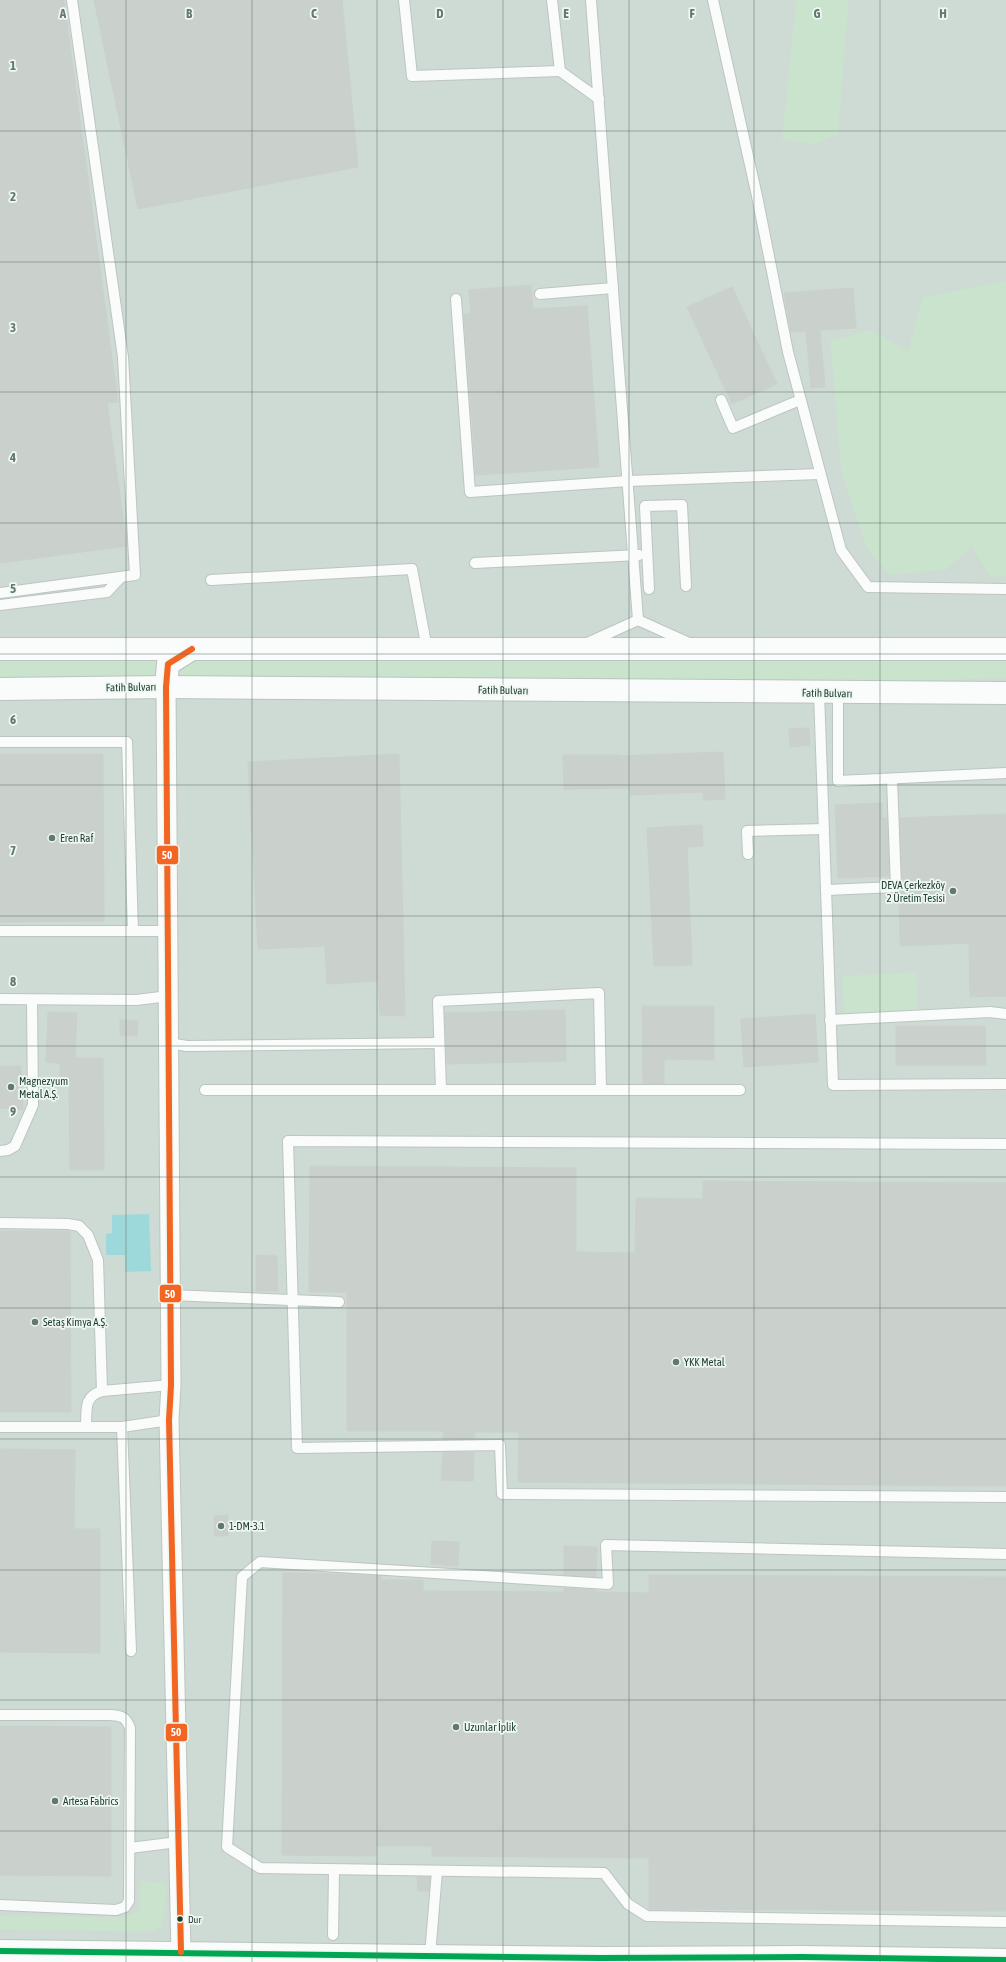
<svg xmlns="http://www.w3.org/2000/svg" width="1006" height="1962" font-family="'Asap Condensed',sans-serif">
<style>
.built{fill:#cedad4}
.green{fill:#c9e3cd}
.water{fill:#9dd9da}
.building{fill:#cad1cd;stroke:#cad1cd}
.lines{fill:none;stroke-linecap:round;stroke-linejoin:round}
.lane-casing{stroke:#bec5c1;stroke-width:12}
.street-casing{stroke:#bec5c1;stroke-width:21}
.secondary-casing{stroke:#bac4c0;stroke-width:24}
.lane{stroke:#fafcfb;stroke-width:10}
.street{stroke:#fafcfb;stroke-width:19}
.secondary{stroke:#fafcfb;stroke-width:22}
.bus-1-casing{stroke:#eff8f2;stroke-width:9}
.bus-2-casing{stroke:#eff8f2;stroke-width:9}
.bus-1{stroke:#00a651;stroke-width:6}
.bus-2{stroke:#f26522;stroke-width:6}
.grid{fill:none;stroke:#627870;stroke-width:1;stroke-opacity:0.55}
.poi-dot{fill:#627870;stroke:#eff8f2;stroke-width:1.5}
.bus-dot{fill:#1e3c31;stroke:#eff8f2;stroke-width:1.5}
.labels{text-anchor:middle;stroke-width:3.5;stroke-linejoin:round;paint-order:stroke}
.bus-label{font-size:10px;fill:#1e3c31;stroke:#eff8f2;text-anchor:start}
.street-label{font-size:11px;fill:#1e3c31;stroke:#eff8f2}
.poi-label{font-size:11px;fill:#1e3c31;stroke:#eff8f2;text-anchor:start}
.grid-label{font-size:13px;text-anchor:middle;font-weight:bold;fill:#627870;stroke:#eff8f2;stroke-width:3.5;stroke-linejoin:round;paint-order:stroke}
.line-badge{stroke:#eff8f2;stroke-width:1.5}
.badge-label{font-size:11px;text-anchor:middle;font-weight:bold;fill:#fff}
</style>
<rect width="100%" height="100%" fill="#e1e8e4"/>
<rect class="built" x="0" y="0" width="1006" height="1962"/>
<g class="green">
<path d="M796,0H849L838,134L815,144L782,140Z"/>
<path d="M1006,281V576L990,577L972,546L946,570L890,575L867,549L841,471L830,341L870,330L908,351L923,297Z"/>
<path d="M0,657L1006,658V678L811,684L0,680Z"/>
<path d="M916,972L918,1010L844,1014L842,976Z"/>
<path d="M140,1881L167,1884L164,1916L161,1927L150,1932L0,1929V1916L123,1917L140,1910Z"/>
</g>
<path class="water" d="M149,1214L151,1271L125,1272V1255H106V1234L112,1233V1215Z"/>
<g class="building">
<path d="M0,0H64L118,402L107,403L127,546L0,563Z"/>
<path d="M94,0H342L358,167L138,209Z"/>
<path d="M531,285L533,309L587,306L599,467L476,475L464,314H471L469,290Z"/>
<path d="M732,287L777,384L732,404L687,307Z"/>
<path d="M853,288L856,328L820,330L825,387L811,388L806,331L791,332L784,293Z"/>
<path d="M809,728L810,745L790,747L789,729Z"/>
<path d="M723,752L725,799L704,800L703,792L630,795V788L564,789L563,755H619V756Z"/>
<path d="M0,754H103L104,921L0,922Z"/>
<path d="M399,754L405,1016L380,1015L378,981L327,984L325,946L258,949L248,762Z"/>
<path d="M882,803V818H887L889,876L838,878L835,805Z"/>
<path d="M1006,814V996L970,997L969,943L900,946L899,893L902,887L900,818Z"/>
<path d="M702,825L703,846L687,847L692,965L654,966L647,828Z"/>
<path d="M642,1006H714V1060L664,1059V1084H643Z"/>
<path d="M565,1010L566,1061L447,1064L445,1013Z"/>
<path d="M48,1012L77,1013L75,1058H103L104,1170H70L69,1077H60V1063L46,1062Z"/>
<path d="M815,1014L818,1062L744,1067L741,1019Z"/>
<path d="M120,1020L138,1021L137,1036L120,1035Z"/>
<path d="M896,1026H985L986,1065H896Z"/>
<path d="M0,1066H21L23,1110L0,1108Z"/>
<path d="M310,1166L576,1168V1252L635,1253L636,1198L703,1199V1181L1006,1183V1486L518,1482L519,1432H475L474,1439H443L444,1431H347V1292H309Z"/>
<path d="M0,1231H70L71,1412H0Z"/>
<path d="M256,1255L277,1256L278,1291H256Z"/>
<path d="M0,1449L75,1450L74,1529H100V1653L0,1652Z"/>
<path d="M443,1452H474L473,1481L441,1480Z"/>
<path d="M228,1515V1536H215L214,1516Z"/>
<path d="M432,1541L459,1542L458,1566L431,1564Z"/>
<path d="M564,1546L597,1547L596,1577L564,1575Z"/>
<path d="M283,1573L339,1574L381,1576V1580H423V1591L564,1592V1588L596,1590V1592L649,1593V1575L1006,1577V1911L649,1909V1858L432,1856V1846H376V1856L282,1855Z"/>
<path d="M0,1726L111,1727V1876L0,1875Z"/>
<path d="M417,1877H430L429,1891H418Z"/>
</g>
<g class="lines">
<g class="lane-casing">
<g id="lane">
<path d="M404,0L412,76L560,71"/>
<path d="M552,0L560,71L599,99"/>
<path d="M591,0L638,620"/>
<path d="M713,0L757,196L788,352L841,550L868,587L1006,589"/>
<path d="M540,294L613,288"/>
<path d="M456,299L470,492L628,481L820,474"/>
<path d="M721,400L733,428L800,400"/>
<path d="M475,563L639,555"/>
<path d="M211,580L412,569L427,649"/>
<path d="M649,589L645,506L682,505L686,586"/>
<path d="M0,593L135,575L123,357L72,0"/>
<path d="M0,605L107,592L121,577"/>
<path d="M585,644L638,620L689,643"/>
<path d="M819,693L833,1085L1006,1084"/>
<path d="M838,693V781L1006,773"/>
<path d="M0,742H127L133,931"/>
<path d="M748,854L747,831L824,829"/>
<path d="M826,890L896,887L892,779"/>
<path d="M0,931H168"/>
<path d="M0,999L136,1000L169,996"/>
<path d="M830,1020L990,1012L1006,1014"/>
<path d="M169,1043L187,1046L439,1043"/>
<path d="M205,1090H740"/>
<path d="M441,1090L438,1001L599,993L601,1090"/>
<path d="M1006,1144L288,1141L297,1448L500,1445L502,1494L1006,1497"/>
<path d="M0,1151L8,1150L15,1146L33,1105L32,1000"/>
<path d="M0,1223L68,1224L79,1226L88,1235L98,1260L102,1391L171,1385"/>
<path d="M170,1295L339,1302"/>
<path d="M0,1427H122L169,1420"/>
<path d="M86,1427C87,1410 83,1397 102,1391"/>
<path d="M122,1427L131,1651"/>
<path d="M1006,1554L606,1545L608,1584L260,1562L242,1577L227,1847L260,1868L604,1873L628,1904L647,1916L1006,1922"/>
<path d="M0,1715H111C122,1716 126,1717 130,1728L129,1901L125,1907L116,1910L0,1905"/>
<path d="M130,1848L178,1842"/>
<path d="M333,1935L334,1870"/>
<path d="M430,1955L437,1871"/>
</g>
</g>
<g class="street-casing">
<path id="street" d="M166,687L171,1385L169,1420L181,1952"/>
</g>
<g class="secondary-casing">
<g id="secondary">
<path d="M0,649H1006"/>
<path d="M166,687L168,664L192,649"/>
<path d="M0,689L166,687L1006,693"/>
<path d="M0,1951L600,1958L802,1957L1006,1960"/>
</g>
</g>
<use href="#lane" class="lane"/>
<use href="#street" class="street"/>
<use href="#secondary" class="secondary"/>
<g class="bus-1-casing">
<path id="bus-1" d="M0,1951L600,1958L802,1957L1006,1960"/>
</g>
<g class="bus-2-casing">
<path id="bus-2" d="M181,1952L169,1420L171,1385L166,687L168,664L192,649"/>
</g>
<use href="#bus-1" class="bus-1"/>
<use href="#bus-2" class="bus-2"/>
</g>
<path class="grid" d="M126,0V1962M252,0V1962M377,0V1962M503,0V1962M629,0V1962M754,0V1962M880,0V1962M0,131H1006M0,262H1006M0,392H1006M0,523H1006M0,654H1006M0,785H1006M0,916H1006M0,1046H1006M0,1177H1006M0,1308H1006M0,1439H1006M0,1570H1006M0,1700H1006M0,1831H1006"/>
<g class="poi-dot">
<circle cx="52" cy="838" r="4"/>
<circle cx="953" cy="891" r="4"/>
<circle cx="11" cy="1087" r="4"/>
<circle cx="35" cy="1322" r="4"/>
<circle cx="676" cy="1362" r="4"/>
<circle cx="221" cy="1526" r="4"/>
<circle cx="456" cy="1727" r="4"/>
<circle cx="55" cy="1801" r="4"/>
</g>
<circle class="bus-dot" cx="180" cy="1919" r="3.5"/>
<g class="labels">
<g class="bus-label">
<text x="188" y="1923">Dur</text>
</g>
<g class="street-label">
<text transform="translate(131 687) rotate(-1)" y="4">Fatih Bulvarı</text>
<text transform="translate(503 690) rotate(1)" y="4">Fatih Bulvarı</text>
<text transform="translate(827 693) rotate(1)" y="4">Fatih Bulvarı</text>
</g>
<g class="poi-label">
<text x="60" y="842">Eren Raf</text>
<text x="945" y="889" text-anchor="end">DEVA Çerkezköy<tspan x="945" dy="13">2 Üretim Tesisi</tspan></text>
<text x="19" y="1085">Magnezyum<tspan x="19" dy="13">Metal A.Ş.</tspan></text>
<text x="43" y="1326">Setaş Kimya A.Ş.</text>
<text x="684" y="1366">YKK Metal</text>
<text x="229" y="1530">1-DM-3.1</text>
<text x="464" y="1731">Uzunlar İplik</text>
<text x="63" y="1805">Artesa Fabrics</text>
</g>
</g>
<g class="grid-label">
<text x="63" y="18">A</text>
<text x="189" y="18">B</text>
<text x="314" y="18">C</text>
<text x="440" y="18">D</text>
<text x="566" y="18">E</text>
<text x="692" y="18">F</text>
<text x="817" y="18">G</text>
<text x="943" y="18">H</text>
<text x="13" y="70">1</text>
<text x="13" y="201">2</text>
<text x="13" y="332">3</text>
<text x="13" y="462">4</text>
<text x="13" y="593">5</text>
<text x="13" y="724">6</text>
<text x="13" y="855">7</text>
<text x="13" y="986">8</text>
<text x="13" y="1116">9</text>
</g>
<g class="line-badge">
<rect x="156" y="845" width="23" height="20" rx="4" fill="#f26522"/>
<rect x="159" y="1284" width="23" height="19" rx="4" fill="#f26522"/>
<rect x="165" y="1723" width="23" height="19" rx="4" fill="#f26522"/>
</g>
<g class="badge-label">
<text x="167" y="859">50</text>
<text x="170" y="1298">50</text>
<text x="176" y="1736">50</text>
</g>
</svg>
